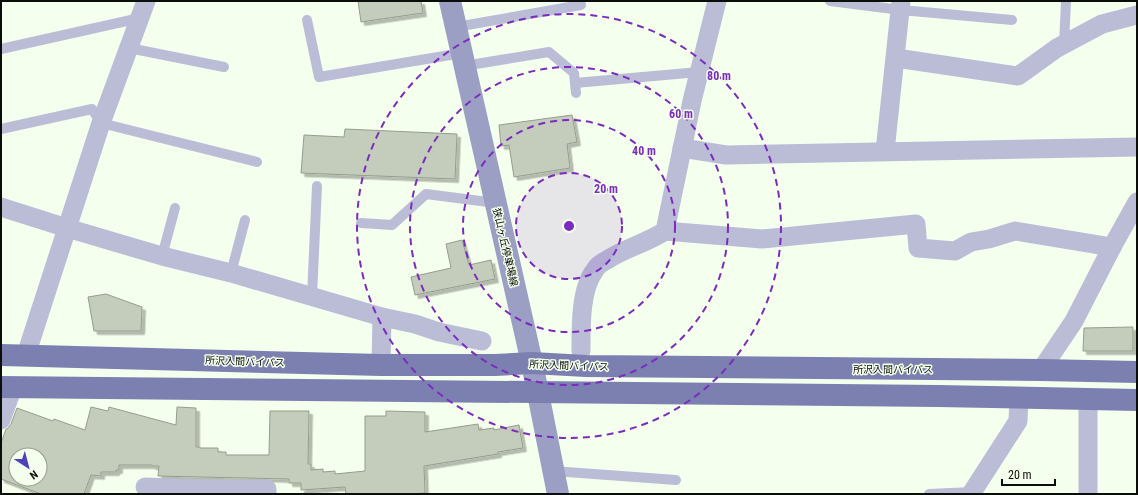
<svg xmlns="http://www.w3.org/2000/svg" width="1138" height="495" font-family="'Roboto Condensed','Noto Sans JP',sans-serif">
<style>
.building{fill:#c4cdbc;stroke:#949d8c;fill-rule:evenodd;filter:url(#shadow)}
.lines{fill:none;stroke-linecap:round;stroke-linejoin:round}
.service{stroke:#bbbdd7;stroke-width:10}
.minor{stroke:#bbbdd7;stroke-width:19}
.secondary{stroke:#9c9fc4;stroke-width:22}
.trunk{stroke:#7c80b0;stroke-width:22}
.ring{fill:none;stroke:#7b2cbf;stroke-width:2;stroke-dasharray:7 5}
.labels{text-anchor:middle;stroke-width:3;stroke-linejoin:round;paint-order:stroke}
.street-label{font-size:10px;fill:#0b0e08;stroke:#f5ffed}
.centre{fill:#7b2cbf;stroke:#f5ffed;stroke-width:2}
.ring-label{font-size:12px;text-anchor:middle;font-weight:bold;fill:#7b2cbf;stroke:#f5ffed;stroke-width:3;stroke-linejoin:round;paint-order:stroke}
</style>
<defs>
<filter id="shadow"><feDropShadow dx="3.5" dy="3.5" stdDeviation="0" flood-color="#0004"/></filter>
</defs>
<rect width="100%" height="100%" fill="#f5ffed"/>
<g class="building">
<path d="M358,1H421L423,13L361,22Z"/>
<path d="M572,115L577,142L567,144L570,168L514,177L509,145L501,146L499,125Z"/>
<path d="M345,129L457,134L455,179L301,173L304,135L344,137Z"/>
<path d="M462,240L469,265L491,260L495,279L415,295L411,277L451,268L446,244Z"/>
<path d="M106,294L142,307L141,331H94L88,297Z"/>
<path d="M1133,327V351H1083L1084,328Z"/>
<path d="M91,407L108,411L109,407L176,425L177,407L196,408V447H200V448H218V452H226V455H269L270,411H309L308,464H311V470L323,469V472L335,471V474L365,471V416H386V411L425,412V432L478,424L479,430L494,428V430L519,425L523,448L498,452V454L424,466L425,493L412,494H346L345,487L301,490V483H289V479L158,476L159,466H152V465H119V470H116V472H101V476L91,475L84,494H41L1,479V443L6,429L8,428L11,424L17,408L53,421L54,419L85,430ZM16,455H40V479H16Z"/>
</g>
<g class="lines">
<g class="service">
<path d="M830,1L901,10L1012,20"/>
<path d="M307,20L319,77L462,53"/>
<path d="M456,27L581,5L580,1"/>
<path d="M1064,45L1066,1"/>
<path d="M129,48L224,67"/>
<path d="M1,49L140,18"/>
<path d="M464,66L549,52L574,73L576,93"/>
<path d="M575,83L699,72"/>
<path d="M1,129L92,109L101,123L257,162"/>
<path d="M361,223L392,225L426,194L496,203"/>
<path d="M162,256L175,208"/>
<path d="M231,273L245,220"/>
<path d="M312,296L317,186"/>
<path d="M553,471L676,480"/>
<path d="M929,494L972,492"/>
</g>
<g class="minor">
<path d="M896,58L1018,76L1057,48L1102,24L1137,15"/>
<path d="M682,148L726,155L1137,147"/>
<path d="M885,151L901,1"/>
<path d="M1,207L67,228L162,256L231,273L382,317L415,324L439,332L482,341"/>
<path d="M665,231L762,239L916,224L918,248L955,251L971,242L989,239L1015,231L1112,247"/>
<path d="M581,351C581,328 580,289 595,270C597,266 603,262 607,260C625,248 647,243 665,231L692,101L717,1"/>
<path d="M26,355L101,123L146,1"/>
<path d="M381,365L382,317"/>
<path d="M1041,370L1074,321L1112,247L1137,202"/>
<path d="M1088,399V494"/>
<path d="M1,420L13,387"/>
<path d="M145,487L199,489"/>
<path d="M199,494V489H267V494"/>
<path d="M971,494L1018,421L1019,398"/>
</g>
<path class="secondary" d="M450,1L532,363L558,494"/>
<g class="trunk">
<path d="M1,355L381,365H495L532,363L586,366L1041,370L1137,372"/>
<path d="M1,387L938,396L1137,400"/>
</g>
</g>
<circle cx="569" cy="226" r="53" fill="#7b2cbf" fill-opacity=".12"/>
<g class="ring">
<circle cx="569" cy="226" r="53"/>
<circle cx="569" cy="226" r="106"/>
<circle cx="569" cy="226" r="159"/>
<circle cx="569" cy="226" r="212"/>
</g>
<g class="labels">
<g class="street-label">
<text transform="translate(506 247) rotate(77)" y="4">狭山ヶ丘停車場線</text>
<text transform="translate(245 361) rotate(2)" y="4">所沢入間バイパス</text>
<text transform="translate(569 365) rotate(2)" y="4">所沢入間バイパス</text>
<text x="893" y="373">所沢入間バイパス</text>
</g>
</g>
<circle cx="569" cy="226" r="6" class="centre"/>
<g class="ring-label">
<text x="719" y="80">80 m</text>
<text x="681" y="118">60 m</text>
<text x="644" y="155">40 m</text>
<text x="606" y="193">20 m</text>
</g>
<rect width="1138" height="495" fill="none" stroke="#0b0e08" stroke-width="4"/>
<g transform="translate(28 467) rotate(144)"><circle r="19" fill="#f5ffed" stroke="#979f91"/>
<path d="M0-3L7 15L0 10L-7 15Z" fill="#4d42b9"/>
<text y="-6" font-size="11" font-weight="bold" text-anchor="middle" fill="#0b0e08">N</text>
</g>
<path d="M1002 479v6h53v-6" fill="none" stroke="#0b0e08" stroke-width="2"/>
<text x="1008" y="479" font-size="12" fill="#0b0e08" stroke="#f5ffed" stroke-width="3" paint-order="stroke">20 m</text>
</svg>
